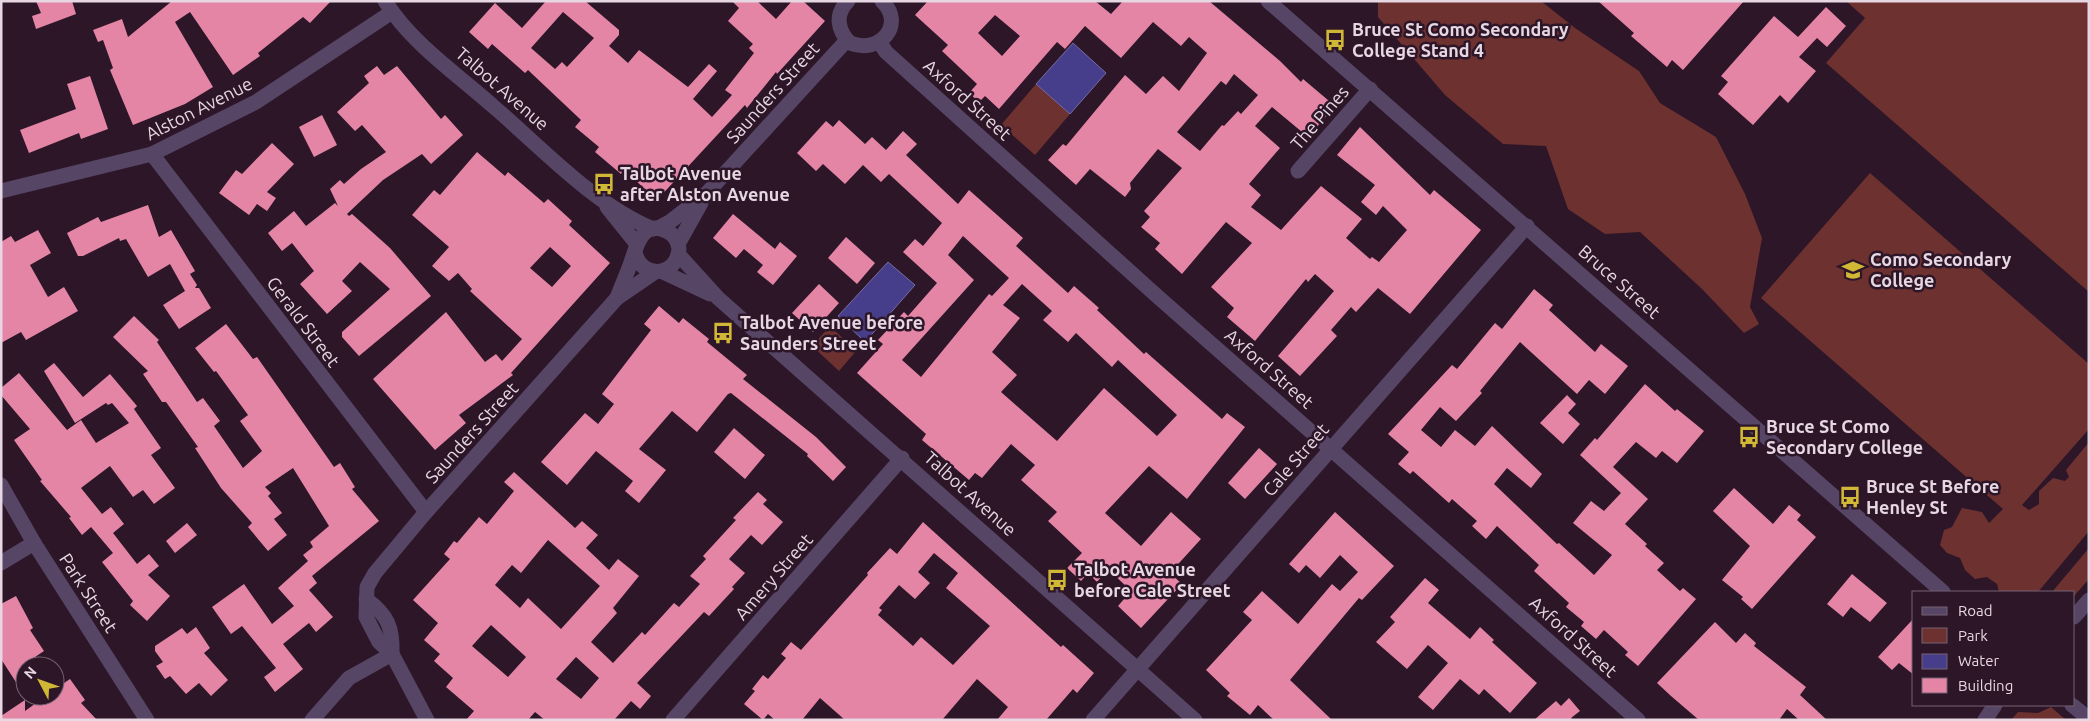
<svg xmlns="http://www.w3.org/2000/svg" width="2090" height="721" font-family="Ubuntu,sans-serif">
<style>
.green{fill:#6d3130}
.water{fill:#463e8b;stroke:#766ca5}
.building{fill:#e585a6;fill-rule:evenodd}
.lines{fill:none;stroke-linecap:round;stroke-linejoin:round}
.minor{stroke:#564565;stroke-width:15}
.labels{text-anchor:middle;stroke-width:5;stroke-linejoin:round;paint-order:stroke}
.poi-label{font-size:18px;font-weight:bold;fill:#e6d7e2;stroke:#2c1628;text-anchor:start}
.street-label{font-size:18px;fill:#e6d7e2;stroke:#2c1628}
</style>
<rect width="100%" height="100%" fill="#2c1628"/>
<g class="green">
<path d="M1378,1H1541L1575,28L1639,71L1660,103L1716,137L1745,194L1762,238L1750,307L1759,324L1744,333L1702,289L1640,232L1605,234L1568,209L1546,146L1503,144L1445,95L1378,17Z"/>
<path d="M1846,1H2089V292L1826,63L1865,18Z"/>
<path d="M1036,84L1070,114L1035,155L1001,125Z"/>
<path d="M1870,173L2089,364V429L2022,505L2029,510L2039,504V491L2053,478L2065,481L2069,477L2066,470L2089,442V531L2038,592H1999L1997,584L1987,577L1975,579L1965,570L1960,558L1947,553L1940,545L1944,530L1952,527L1962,508L1982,512L1989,523L2003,509L1761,298Z"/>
<path d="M830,326L856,351L839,371L812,346Z"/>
<path d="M2089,548V579L2074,596V592H2052Z"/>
<path d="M2051,707L2066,720H2011L2018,712L2038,713Z"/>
</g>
<g class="water">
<path d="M1073,43L1106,73L1070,114L1036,84Z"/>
<path d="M888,262L915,285L865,342L838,316Z"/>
</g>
<g class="building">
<path d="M36,1H72L76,14L36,29L32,16L41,13Z"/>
<path d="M172,1H331L310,23L303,17L258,53L260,56L233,75L190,12L175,22L213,87L185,104L133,125L110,70L113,68L103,40L98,42L93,30L122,19L128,37Z"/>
<path d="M546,1H585L619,30V35L609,46L628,63L639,50L688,87L709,64L717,71L693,99L712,117L732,95L725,90L754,53L749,48L753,44L728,21L739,8L732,1H757L776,19L792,1H803L825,21L777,74L776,72L747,108L745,105L657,200L624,170L621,174L595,152L599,147L575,127L581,120L528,70L525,73L492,44L488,49L469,32L495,3L522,28ZM563,12L594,38L567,67L562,62L555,69L531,48Z"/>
<path d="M928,1H1095L1111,14L1123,1H1209L1280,61L1301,82L1303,79L1335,106L1308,137L1272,107L1255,126L1280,148L1249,184L1261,195L1251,207L1281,230L1321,186L1362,219L1346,238L1370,259L1372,257L1379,262L1407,230L1383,206L1376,215L1361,202L1375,185L1337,155L1360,127L1430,195L1434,190L1481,230L1410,314L1378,288L1356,312L1351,307L1331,330L1337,336L1300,376L1278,356L1334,291L1315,274L1308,282L1306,279L1255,341L1227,317L1234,308L1211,287L1252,243L1226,222L1182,274L1155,249L1160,243L1141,227L1150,217L1144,211L1182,168L1158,149L1130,183L1131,189L1125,197L1090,169L1076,185L1048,160L1063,144L1066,146L1125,75L1146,94L1163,76L1179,91L1207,53L1189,37L1181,46L1153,22L1121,58L1085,26L1065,49L1057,42L999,109L985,96L979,102L969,93L977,84L942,51L948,45L915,15ZM995,15L1020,36L1002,56L978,33ZM1234,74L1258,95L1241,114L1238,111L1224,126L1222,125L1200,151L1177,132L1221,81L1226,85Z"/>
<path d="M1598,1H1744L1683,70L1672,60L1667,67L1631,36L1634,33Z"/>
<path d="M1826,7L1846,26L1827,47L1817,38L1799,57L1816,71L1788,103L1780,95L1753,125L1718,94L1728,82L1721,76L1774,16L1798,37Z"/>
<path d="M377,66L384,75L397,66L441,119L445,115L463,135L431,164L422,154L383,180L347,214L349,216L352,214L390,248L431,296L359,356L342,337V332L390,289L360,262L342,281L352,291L327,314L300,284L314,271L292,243L282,251L268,233L294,211L306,226L335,203L338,206L330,189L340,180L344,184L361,169L386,152L362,125L355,131L337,112L369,83L364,76Z"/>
<path d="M90,76L108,129L81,139L79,133L29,153L20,130L76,109L67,84Z"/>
<path d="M322,115L337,145L314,157L299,127Z"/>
<path d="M839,120L865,144L872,137L886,150L903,131L917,144L906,155L958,204L969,190L1023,238L1016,246L1068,293L1074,286L1099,308L1097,310L1144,354L1146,352L1222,419L1227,413L1245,427L1187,499L1149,466L1105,513L1141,546L1171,512L1201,539L1170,573L1182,584L1141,628L1118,606L1131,591L1108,569L1097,582L1088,573L1081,581L1067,568L1082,553L1048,521L1057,512L1021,480L1035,465L1011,444L982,478L975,473L969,480L922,440L926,434L857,373L883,344L878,340L904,312L908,316L937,283L903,252L915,239L923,246L942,223L889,174L881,182L863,165L845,184L823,164L816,171L797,153L826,121L833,127ZM963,236L1009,278L992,296L989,294L921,377L902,360L974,280L948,255ZM1022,284L1052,311L1043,320L1068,342L1076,333L1112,367L1118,360L1177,415L1157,436L1104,388L1057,441L1001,392L1017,375L992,352L1020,318L1003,305Z"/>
<path d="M272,143L294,164L267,192L276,198L267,211L257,204L249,215L219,193L236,170L242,174Z"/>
<path d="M477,152L505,176L508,172L544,203L548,199L572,221L569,225L610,263L511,373L513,375L459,415L466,423L435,450L373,379L446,312L485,362L496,354L502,361L522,339L470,291L472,289L458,273L449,281L432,266L449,247L412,215L434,190L440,195ZM550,247L571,266L552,287L530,268Z"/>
<path d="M148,205L159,237L171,230L195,271L190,274L197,285L195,288H199L211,308L179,329L163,305L185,291L170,264L148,277L126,239L120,241L119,238L83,256H78L67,233L98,217L101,222Z"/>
<path d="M733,214L775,249L780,242L797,256L773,285L757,272L763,265L744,249L736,258L713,238Z"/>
<path d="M38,230L51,253L30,265L48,297L64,287L78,311L26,340L21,332L1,343V242L11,236L15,242Z"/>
<path d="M846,237L875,263L857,284L828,258Z"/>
<path d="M819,284L839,303L813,332L792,313Z"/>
<path d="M1534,289L1553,305L1549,310L1595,352L1601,344L1628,366L1605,394L1589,380L1577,394L1520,342L1480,391L1482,393L1456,421L1440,407L1421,430L1441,447L1455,430L1475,446L1492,426L1542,474L1531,488L1507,468L1494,484L1557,544L1559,543L1594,575L1612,555L1573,523L1591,501L1604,511L1621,493L1580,455L1595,438L1597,440L1645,384L1675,411L1677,409L1704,431L1677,463L1662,451L1656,458L1636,442L1613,467L1648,499L1625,524L1647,544L1645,546L1664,563L1657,570L1680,591L1683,588L1696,599L1638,666L1625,655L1628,652L1604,630L1596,639L1581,626L1584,622L1566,607L1569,603L1534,571L1539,565L1497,526L1486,539L1472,526L1477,521L1452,499L1449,503L1413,471L1410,474L1398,464L1409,452L1388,434L1452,365L1457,369L1495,323L1502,329Z"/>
<path d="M659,306L679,323L683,318L709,339L707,342L747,375L743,379L816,437L846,467L833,481L807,456L808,454L731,393L728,394L697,432L672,411L639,449L666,470L639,503L625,491L633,481L596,451L567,485L541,462L585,413L598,424L614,404L602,394L651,330L644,324Z"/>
<path d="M134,316L159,340L157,342L197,402L203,398L220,421L214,426L243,468L262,451L240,421L248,415L216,371L214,372L195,348L226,324L253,359L257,357L334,467L340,463L355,487L352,489L379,521L312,576L317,583L309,590L333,617L316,632L309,623L283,644L303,669L275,692L264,677L276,668L242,626L231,634L212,607L244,584L272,624L294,606L278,588L308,561L303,555L313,547L310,542L329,526L293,468L265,487L271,493L268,496L282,513L274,519L287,535L268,551L248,527L252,523L221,488L195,448L198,447L166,402H162L143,374L148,371L113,337Z"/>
<path d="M54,363L83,397L110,374L137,406L134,409L161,448L151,455L175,488L154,504L143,490L133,497L110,466L81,488L102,514L111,507L124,524L113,533L137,564L149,554L159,566L148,575L170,596L147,621L130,605L133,601L102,562L113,553L91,527L82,535L69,518L71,517L40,481L42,480L14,440L30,429L1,395V388L19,373L67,430L81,420L96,443L129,423L112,403L108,405L106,403L75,423L44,371Z"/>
<path d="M1567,395L1576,404L1568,413L1580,424L1563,444L1540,423Z"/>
<path d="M734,428L765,455L745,479L714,452Z"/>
<path d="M1259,448L1277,464L1245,499L1228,483Z"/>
<path d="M514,472L575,528L582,521L598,535L586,548L609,570L618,559L639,576L613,608L617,613L591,642L613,663L642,632L645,635L674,603L679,607L700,584L690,576L706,559L703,556L736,520L733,518L758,492L767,500L763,504L783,522L762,545L751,535L729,559L745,573L732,587L734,589L709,616L704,612L637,683L651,696L640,709L631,701L614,720H545L535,712L528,720H466L474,711L446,687L453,678L434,661L440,654L424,640L438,623L413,600L450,559L444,554L454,541L457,543L479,517L487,524L514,491L504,482ZM548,540L600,586L561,629L528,598L520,608L495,585L512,565L521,573ZM491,625L526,657L508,677L472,646ZM576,657L599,678L581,699L556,679Z"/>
<path d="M1734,488L1773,524L1789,505L1801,515L1797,520L1816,537L1752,609L1741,599L1743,597L1722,580L1750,546L1713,511Z"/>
<path d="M1335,512L1394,566L1362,600L1359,598L1290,680L1332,720H1274L1258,705L1250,715L1227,696L1230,693L1206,670L1252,620L1243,612L1262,591L1298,624L1332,584L1340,591L1358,572L1340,555L1320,578L1306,565L1299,573L1289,564Z"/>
<path d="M923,522L1061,647L1063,645L1094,673L1077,693L1073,689L1046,720H997L1008,707L977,679L942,720H845L820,698L802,720H775L768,714L763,720L744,704L755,691L752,689L763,675L768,679L786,658L781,654L791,642L801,650L868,575L867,573L890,548L897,554ZM934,553L958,573L946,588L990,626L953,665L921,637L913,646L878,615L882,610L879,608L899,585L915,599L930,583L918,572Z"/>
<path d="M187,523L197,535L175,553L166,541Z"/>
<path d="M1852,574L1887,603L1870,622L1851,607L1843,617L1827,604Z"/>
<path d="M1425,578L1439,590L1428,603L1470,639L1480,627L1494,640L1492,642L1537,683L1510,713L1484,689L1479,695L1460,679L1433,710L1418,697L1448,663L1428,645L1407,669L1376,642L1395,622L1390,617Z"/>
<path d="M16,596L33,628L30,630L44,651L35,657L41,666H25V696L1,659V604Z"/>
<path d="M1914,618V675L1899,663L1892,670L1878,657Z"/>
<path d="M1715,622L1736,643L1745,633L1756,643L1754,646L1806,687L1800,695L1827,720H1799L1787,709L1779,720H1699L1671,696L1657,683Z"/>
<path d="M196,627L210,648L204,653L228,680L211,696L199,683L186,694L170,676L165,679L156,666L163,662L155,651V646L182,628L187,634Z"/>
<path d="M70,679L85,700L81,703L97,720H1V716L25,700V711L46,696H55V689Z"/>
<path d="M1569,698L1580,711L1571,718L1573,720H1534L1556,701L1561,706Z"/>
</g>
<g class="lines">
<g class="minor">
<path d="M385,1C411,43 457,74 494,107C542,148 593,204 653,229"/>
<path d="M848,1C834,15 838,31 850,43C880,55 906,24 882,1"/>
<path d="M1268,1L1943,592"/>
<path d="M880,43L886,52L1157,296L1638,720"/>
<path d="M152,154L426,512"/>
<path d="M1298,171L1370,89"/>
<path d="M1,191L152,154L256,102L392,12"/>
<path d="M607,207L636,243"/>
<path d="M658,228L671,221L707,193L847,40"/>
<path d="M678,244L701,203"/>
<path d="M678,254L718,298L1195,720"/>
<path d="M663,272L710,294"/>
<path d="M617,298C621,287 626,276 630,265C636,249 641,219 666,231C674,234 678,241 679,249C677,278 639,279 635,251"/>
<path d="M1,485L34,543L147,720"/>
<path d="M1,563L34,543"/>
<path d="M366,599C388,615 393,628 392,654"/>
<path d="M2074,617L2089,600"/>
<path d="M2072,705L2089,719"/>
<path d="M312,720L349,678L392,654"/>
<path d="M427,720L392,654L379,642L366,617L367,587L375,573L426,512L617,298L655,272"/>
<path d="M673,720L902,458"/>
<path d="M1093,720L1527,226"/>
<path d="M1985,720L1995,705"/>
</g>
</g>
<defs>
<g id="bus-bare" transform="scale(1.725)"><path d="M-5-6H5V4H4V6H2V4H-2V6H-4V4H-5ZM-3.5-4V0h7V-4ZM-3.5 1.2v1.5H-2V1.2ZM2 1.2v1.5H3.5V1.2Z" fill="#d1b736" stroke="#2c1628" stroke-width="2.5" paint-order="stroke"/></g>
<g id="school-bare" transform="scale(1.725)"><path d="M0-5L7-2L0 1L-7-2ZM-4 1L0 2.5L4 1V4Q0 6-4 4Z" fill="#d1b736" stroke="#2c1628" stroke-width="2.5" paint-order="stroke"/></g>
</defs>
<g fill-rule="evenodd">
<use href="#bus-bare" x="1335" y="40"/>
<use href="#bus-bare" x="604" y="184"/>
<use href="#school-bare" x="1853" y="270"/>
<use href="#bus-bare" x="723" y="333"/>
<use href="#bus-bare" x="1749" y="437"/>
<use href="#bus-bare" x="1850" y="497"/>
<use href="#bus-bare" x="1057" y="580"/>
</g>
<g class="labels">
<g class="poi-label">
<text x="1352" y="36">Bruce St Como Secondary<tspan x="1352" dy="21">College Stand 4</tspan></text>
<text x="620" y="180">Talbot Avenue<tspan x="620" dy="21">after Alston Avenue</tspan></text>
<text x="1870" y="266">Como Secondary<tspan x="1870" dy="21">College</tspan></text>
<text x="740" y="329">Talbot Avenue before<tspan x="740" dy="21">Saunders Street</tspan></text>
<text x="1766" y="433">Bruce St Como<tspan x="1766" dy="21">Secondary College</tspan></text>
<text x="1866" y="493">Bruce St Before<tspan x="1866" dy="21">Henley St</tspan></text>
<text x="1074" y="576">Talbot Avenue<tspan x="1074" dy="21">before Cale Street</tspan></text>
</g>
<g class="street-label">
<text transform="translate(502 89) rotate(41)" y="6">Talbot Avenue</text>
<text transform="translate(773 93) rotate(-48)" y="6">Saunders Street</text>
<text transform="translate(967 100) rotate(42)" y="6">Axford Street</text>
<text transform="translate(199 109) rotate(-27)" y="6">Alston Avenue</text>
<text transform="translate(1320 118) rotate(-49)" y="6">The Pines</text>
<text transform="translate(1619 282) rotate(41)" y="6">Bruce Street</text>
<text transform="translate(303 322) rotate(53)" y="6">Gerald Street</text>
<text transform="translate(1269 369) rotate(41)" y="6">Axford Street</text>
<text transform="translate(472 433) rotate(-48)" y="6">Saunders Street</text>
<text transform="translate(1296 460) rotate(-49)" y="6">Cale Street</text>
<text transform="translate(970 494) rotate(42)" y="6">Talbot Avenue</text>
<text transform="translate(774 577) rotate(-49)" y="6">Amery Street</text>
<text transform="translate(88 593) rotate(57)" y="6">Park Street</text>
<text transform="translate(1573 637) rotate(42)" y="6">Axford Street</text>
</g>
</g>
<rect width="2090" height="721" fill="none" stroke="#e6d7e2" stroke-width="5"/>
<rect x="1912" y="591" width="162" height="115" fill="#2c1628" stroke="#766372"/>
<rect x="1922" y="607" width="25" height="8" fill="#564565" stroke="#766372"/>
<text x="1958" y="616" font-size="15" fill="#e6d7e2">Road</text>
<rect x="1922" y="628" width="25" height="15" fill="#6d3130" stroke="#766372"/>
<text x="1958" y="641" font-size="15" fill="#e6d7e2">Park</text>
<rect x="1922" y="654" width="25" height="15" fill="#463e8b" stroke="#766372"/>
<text x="1958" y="666" font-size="15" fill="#e6d7e2">Water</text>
<rect x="1922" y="678" width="25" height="15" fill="#e585a6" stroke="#766372"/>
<text x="1958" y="691" font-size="15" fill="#e6d7e2">Building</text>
<g transform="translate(40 681) rotate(311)"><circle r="24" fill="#2c1628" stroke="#766372"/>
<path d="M0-4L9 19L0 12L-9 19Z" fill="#d1b736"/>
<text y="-8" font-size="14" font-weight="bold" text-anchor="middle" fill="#e6d7e2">N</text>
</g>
</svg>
